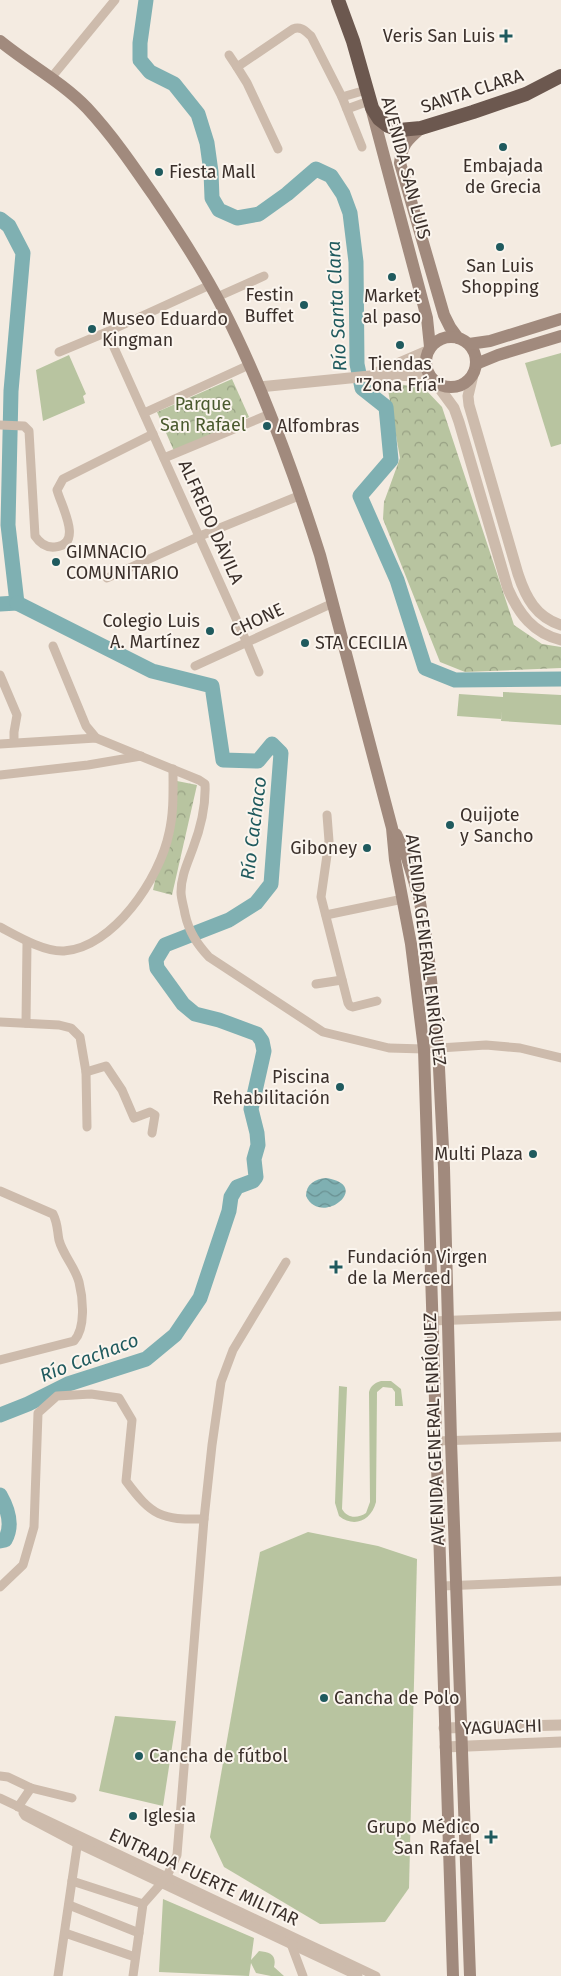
<svg xmlns="http://www.w3.org/2000/svg" width="561" height="1976" font-family="'Fira Sans',sans-serif">
<style>
.green{fill:#b8c4a0}
.forest{fill:url(#forest-crowns)}
.water{fill:url(#water-waves)}
.lines{fill:none;stroke-linecap:round;stroke-linejoin:round}
.river{stroke:#7fb0b2;stroke-width:15}
.minor{stroke:#cdbbac;stroke-width:9}
.tertiary{stroke:#cdbbac;stroke-width:11}
.secondary{stroke:#a18a7d;stroke-width:12}
.trunk{stroke:#6c584f;stroke-width:14}
.poi-dot{fill:#1f5a5e;stroke:#fbf5ee;stroke-width:2}
.labels{text-anchor:middle;stroke-width:4;stroke-linejoin:round;paint-order:stroke}
.poi-label{font-size:18px;fill:#3b302b;stroke:#fbf5ee;text-anchor:start}
.street-label{font-size:18px;fill:#3b302b;stroke:#fbf5ee}
.park-label{font-size:18px;fill:#4a5a2e;stroke:#fbf5ee}
.water-label{font-size:19px;font-style:italic;fill:#1f5a5e;stroke:#fbf5ee}
</style>
<defs>
<pattern id="forest-crowns" width="20" height="18" patternUnits="userSpaceOnUse" patternTransform="scale(1.25)"><rect width="20" height="18" fill="#b8c4a0"/><path d="M2 6a3 3 0 1 1 6 0M12 15a3 3 0 1 1 6 0" fill="none" stroke="#97a083"/></pattern>
<pattern id="water-waves" width="16" height="10" patternUnits="userSpaceOnUse" patternTransform="scale(1.25)"><rect width="16" height="10" fill="#7fb0b2"/><path d="M0 5q4-4 8 0t8 0" fill="none" stroke="#699091"/></pattern>
</defs>
<rect width="100%" height="100%" fill="#f4ebe1"/>
<g class="green">
<path d="M561,353V444L551,447L525,363Z"/>
<path d="M69,355L86,394L83,396L85,403L43,421L36,370Z"/>
<path d="M503,692L561,695V725L501,721L502,711L501,719L457,716L459,694L503,697Z"/>
<path d="M381,1381H391L401,1389L403,1406H395V1392L392,1388L383,1387L377,1392L376,1502C371,1521 354,1528 339,1516L335,1503L339,1386L347,1387L342,1509C347,1518 357,1519 366,1513L370,1502L369,1392C371,1385 375,1383 381,1381Z"/>
<path d="M308,1532L378,1546L417,1559L409,1888L385,1922L320,1924L224,1867L210,1837L260,1552Z"/>
<path d="M115,1716L176,1721L163,1806L99,1791Z"/>
<path d="M163,1899L254,1938L251,1960L259,1951C270,1952 277,1955 274,1967L284,1976H271L256,1973L251,1963L249,1976L159,1972Z"/>
</g>
<g class="forest">
<path d="M232,379L249,417L174,451L157,412Z"/>
<path d="M399,384L425,389L442,407L514,625L542,644L561,647V668L465,672L440,662L383,519L384,502L400,458L388,390Z"/>
<path d="M177,781L197,785L172,895L153,890Z"/>
</g>
<path class="water" d="M326,1178C374,1185 321,1228 306,1196C306,1184 315,1179 326,1178Z"/>
<g class="lines">
<g class="river">
<path d="M146,0L140,43V60L150,72L174,84L198,114L207,143L211,172L212,198L219,210L237,218L259,214L287,194L316,169L331,176L343,194L350,213L356,262L357,364L362,388L386,407L391,460L360,496L397,580L425,668L455,680L561,679"/>
<path d="M0,219L9,226L23,253L11,391L8,525L17,603L0,604"/>
<path d="M0,1415L28,1404L68,1384L146,1359L175,1335L200,1298L229,1211L231,1197L237,1187L253,1181L256,1177L254,1159L258,1145L257,1133L251,1109L264,1051L262,1041L257,1034L219,1020L195,1014L183,1004L157,968L156,960L165,945L229,920L256,903L271,884L281,753L272,744L258,761L223,760L212,686L152,671L17,603"/>
<path d="M0,1495C8,1509 13,1526 5,1540L0,1541"/>
</g>
<g class="minor">
<path d="M229,55L237,67"/>
<path d="M51,78L115,0"/>
<path d="M342,97L362,147"/>
<path d="M347,109L369,101"/>
<path d="M278,149L247,83L237,67L293,29C301,26 305,31 311,36L342,97L366,90"/>
<path d="M217,297L264,276"/>
<path d="M107,332L247,643L259,672"/>
<path d="M59,352L107,332L210,285"/>
<path d="M144,413L249,365"/>
<path d="M0,425L24,426L29,431L35,536C39,542 46,548 55,547C84,544 61,506 57,490L63,479L153,434"/>
<path d="M164,458L270,414"/>
<path d="M107,578L200,536L301,495"/>
<path d="M53,646L86,726L96,738"/>
<path d="M195,666L333,603"/>
<path d="M0,675L17,715L14,732V742"/>
<path d="M0,744L96,738L199,780L205,784C206,806 201,827 193,848C188,862 181,876 181,892C181,899 184,907 185,914C189,932 197,944 209,957L323,1032L389,1048L424,1049L486,1045L520,1048L561,1058"/>
<path d="M0,775L88,765L141,756"/>
<path d="M327,815L329,841L321,897L348,1003L350,1006L353,1007L377,1001"/>
<path d="M326,915L403,899"/>
<path d="M0,927C17,936 44,952 64,951C113,948 160,878 169,833C174,812 173,790 173,769"/>
<path d="M316,984L342,980"/>
<path d="M0,1022L59,1025L71,1028L80,1037L86,1072L87,1127"/>
<path d="M26,1023L27,943"/>
<path d="M86,1072L106,1066L122,1090L134,1118L150,1112L155,1115L152,1133"/>
<path d="M0,1191L53,1214C58,1224 57,1230 59,1240C63,1255 75,1267 79,1282C83,1298 86,1328 74,1341L0,1360"/>
<path d="M432,1321L561,1316"/>
<path d="M436,1441L561,1437"/>
<path d="M442,1586L561,1581"/>
<path d="M0,1587L23,1565L34,1527L38,1413L57,1396L91,1394L119,1398L132,1420L126,1481C152,1516 161,1520 204,1519"/>
<path d="M0,1776L8,1777L31,1788L72,1798"/>
<path d="M0,1798L376,1976"/>
<path d="M18,1807L31,1788"/>
<path d="M23,1813L25,1816L78,1844L358,1976"/>
<path d="M72,1881L143,1904"/>
<path d="M69,1905L139,1933"/>
<path d="M65,1933L135,1957"/>
<path d="M291,1944L303,1976"/>
<path d="M58,1976L78,1840"/>
<path d="M133,1976L143,1904L166,1878L177,1855L204,1519L212,1445L221,1382L233,1350L286,1262"/>
</g>
<g class="tertiary">
<path d="M376,373L427,351"/>
<path d="M473,375L468,396L469,405L518,574C526,598 536,617 561,625"/>
<path d="M435,382L454,408L459,422L508,589C519,614 533,633 561,640"/>
<path d="M259,387L380,375L429,376"/>
<path d="M444,1728L561,1725"/>
<path d="M445,1747L561,1742"/>
</g>
<g class="secondary">
<path d="M0,41C28,64 62,82 87,108C113,136 134,167 156,199C179,233 202,268 221,305C262,384 293,470 320,555L392,828L395,860L411,944L424,1049L453,1976"/>
<path d="M372,111L427,318L430,347"/>
<path d="M421,128C407,140 402,144 400,163L444,315L450,327L458,338"/>
<circle cx="451" cy="362" r="25"/>
<path d="M469,344L490,341L561,319"/>
<path d="M476,364L498,355L561,336"/>
<path d="M396,834L407,858L419,897L427,941L438,1048L444,1168L451,1441L470,1976"/>
</g>
<path class="trunk" d="M338,0L353,41L372,108L379,119L388,126L399,130L421,128L473,112L526,94L561,76"/>
</g>
<g class="poi-dot">
<path d="M503.5 28.5h5v5h5v5h-5v5h-5v-5h-5v-5h5z"/>
<circle cx="503" cy="147" r="5"/>
<circle cx="159" cy="172" r="5"/>
<circle cx="500" cy="247" r="5"/>
<circle cx="392" cy="277" r="5"/>
<circle cx="304" cy="305" r="5"/>
<circle cx="92" cy="329" r="5"/>
<circle cx="400" cy="345" r="5"/>
<circle cx="267" cy="426" r="5"/>
<circle cx="56" cy="562" r="5"/>
<circle cx="210" cy="631" r="5"/>
<circle cx="305" cy="643" r="5"/>
<circle cx="450" cy="825" r="5"/>
<circle cx="367" cy="848" r="5"/>
<circle cx="340" cy="1087" r="5"/>
<circle cx="533" cy="1154" r="5"/>
<path d="M333.5 1259.5h5v5h5v5h-5v5h-5v-5h-5v-5h5z"/>
<circle cx="324" cy="1698" r="5"/>
<circle cx="139" cy="1756" r="5"/>
<circle cx="133" cy="1816" r="5"/>
<path d="M488.5 1829.5h5v5h5v5h-5v5h-5v-5h-5v-5h5z"/>
</g>
<g class="labels">
<g class="poi-label">
<text x="495" y="42" text-anchor="end">Veris San Luis</text>
<text x="503" y="172" text-anchor="middle">Embajada<tspan x="503" dy="21">de Grecia</tspan></text>
<text x="169" y="178">Fiesta Mall</text>
<text x="500" y="272" text-anchor="middle">San Luis<tspan x="500" dy="21">Shopping</tspan></text>
<text x="294" y="301" text-anchor="end">Festin<tspan x="294" dy="21">Buffet</tspan></text>
<text x="392" y="302" text-anchor="middle">Market<tspan x="392" dy="21">al paso</tspan></text>
<text x="102" y="325">Museo Eduardo<tspan x="102" dy="21">Kingman</tspan></text>
<text x="400" y="370" text-anchor="middle">Tiendas<tspan x="400" dy="21">"Zona Fría"</tspan></text>
<text x="277" y="432">Alfombras</text>
<text x="66" y="558">GIMNACIO<tspan x="66" dy="21">COMUNITARIO</tspan></text>
<text x="200" y="627" text-anchor="end">Colegio Luis<tspan x="200" dy="21">A. Martínez</tspan></text>
<text x="315" y="649">STA CECILIA</text>
<text x="460" y="821">Quijote<tspan x="460" dy="21">y Sancho</tspan></text>
<text x="357" y="854" text-anchor="end">Giboney</text>
<text x="330" y="1083" text-anchor="end">Piscina<tspan x="330" dy="21">Rehabilitación</tspan></text>
<text x="523" y="1160" text-anchor="end">Multi Plaza</text>
<text x="347" y="1263">Fundación Virgen<tspan x="347" dy="21">de la Merced</tspan></text>
<text x="334" y="1704">Cancha de Polo</text>
<text x="149" y="1762">Cancha de fútbol</text>
<text x="143" y="1822">Iglesia</text>
<text x="480" y="1833" text-anchor="end">Grupo Médico<tspan x="480" dy="21">San Rafael</tspan></text>
</g>
<g class="street-label">
<text transform="translate(472 91) rotate(-18)" y="6">SANTA CLARA</text>
<text transform="translate(406 168) rotate(75)" y="6">AVENIDA SAN LUIS</text>
<text transform="translate(211 522) rotate(66)" y="6">ALFREDO DÀVILA</text>
<text transform="translate(257 620) rotate(-25)" y="6">CHONE</text>
<text transform="translate(426 950) rotate(83)" y="6">AVENIDA GENERAL ENRÍQUEZ</text>
<text transform="translate(434 1429) rotate(-92)" y="6">AVENIDA GENERAL ENRÍQUEZ</text>
<text transform="translate(502 1727) rotate(-2)" y="6">YAGUACHI</text>
<text transform="translate(204 1877) rotate(25)" y="6">ENTRADA FUERTE MILITAR</text>
</g>
<g class="park-label">
<text x="203" y="410">Parque<tspan x="203" dy="21">San Rafael</tspan></text>
</g>
<g class="water-label">
<text transform="translate(336 306) rotate(-93)" y="7">Río Santa Clara</text>
<text transform="translate(253 828) rotate(-83)" y="7">Río Cachaco</text>
<text transform="translate(89 1357) rotate(-21)" y="7">Río Cachaco</text>
</g>
</g>
</svg>
